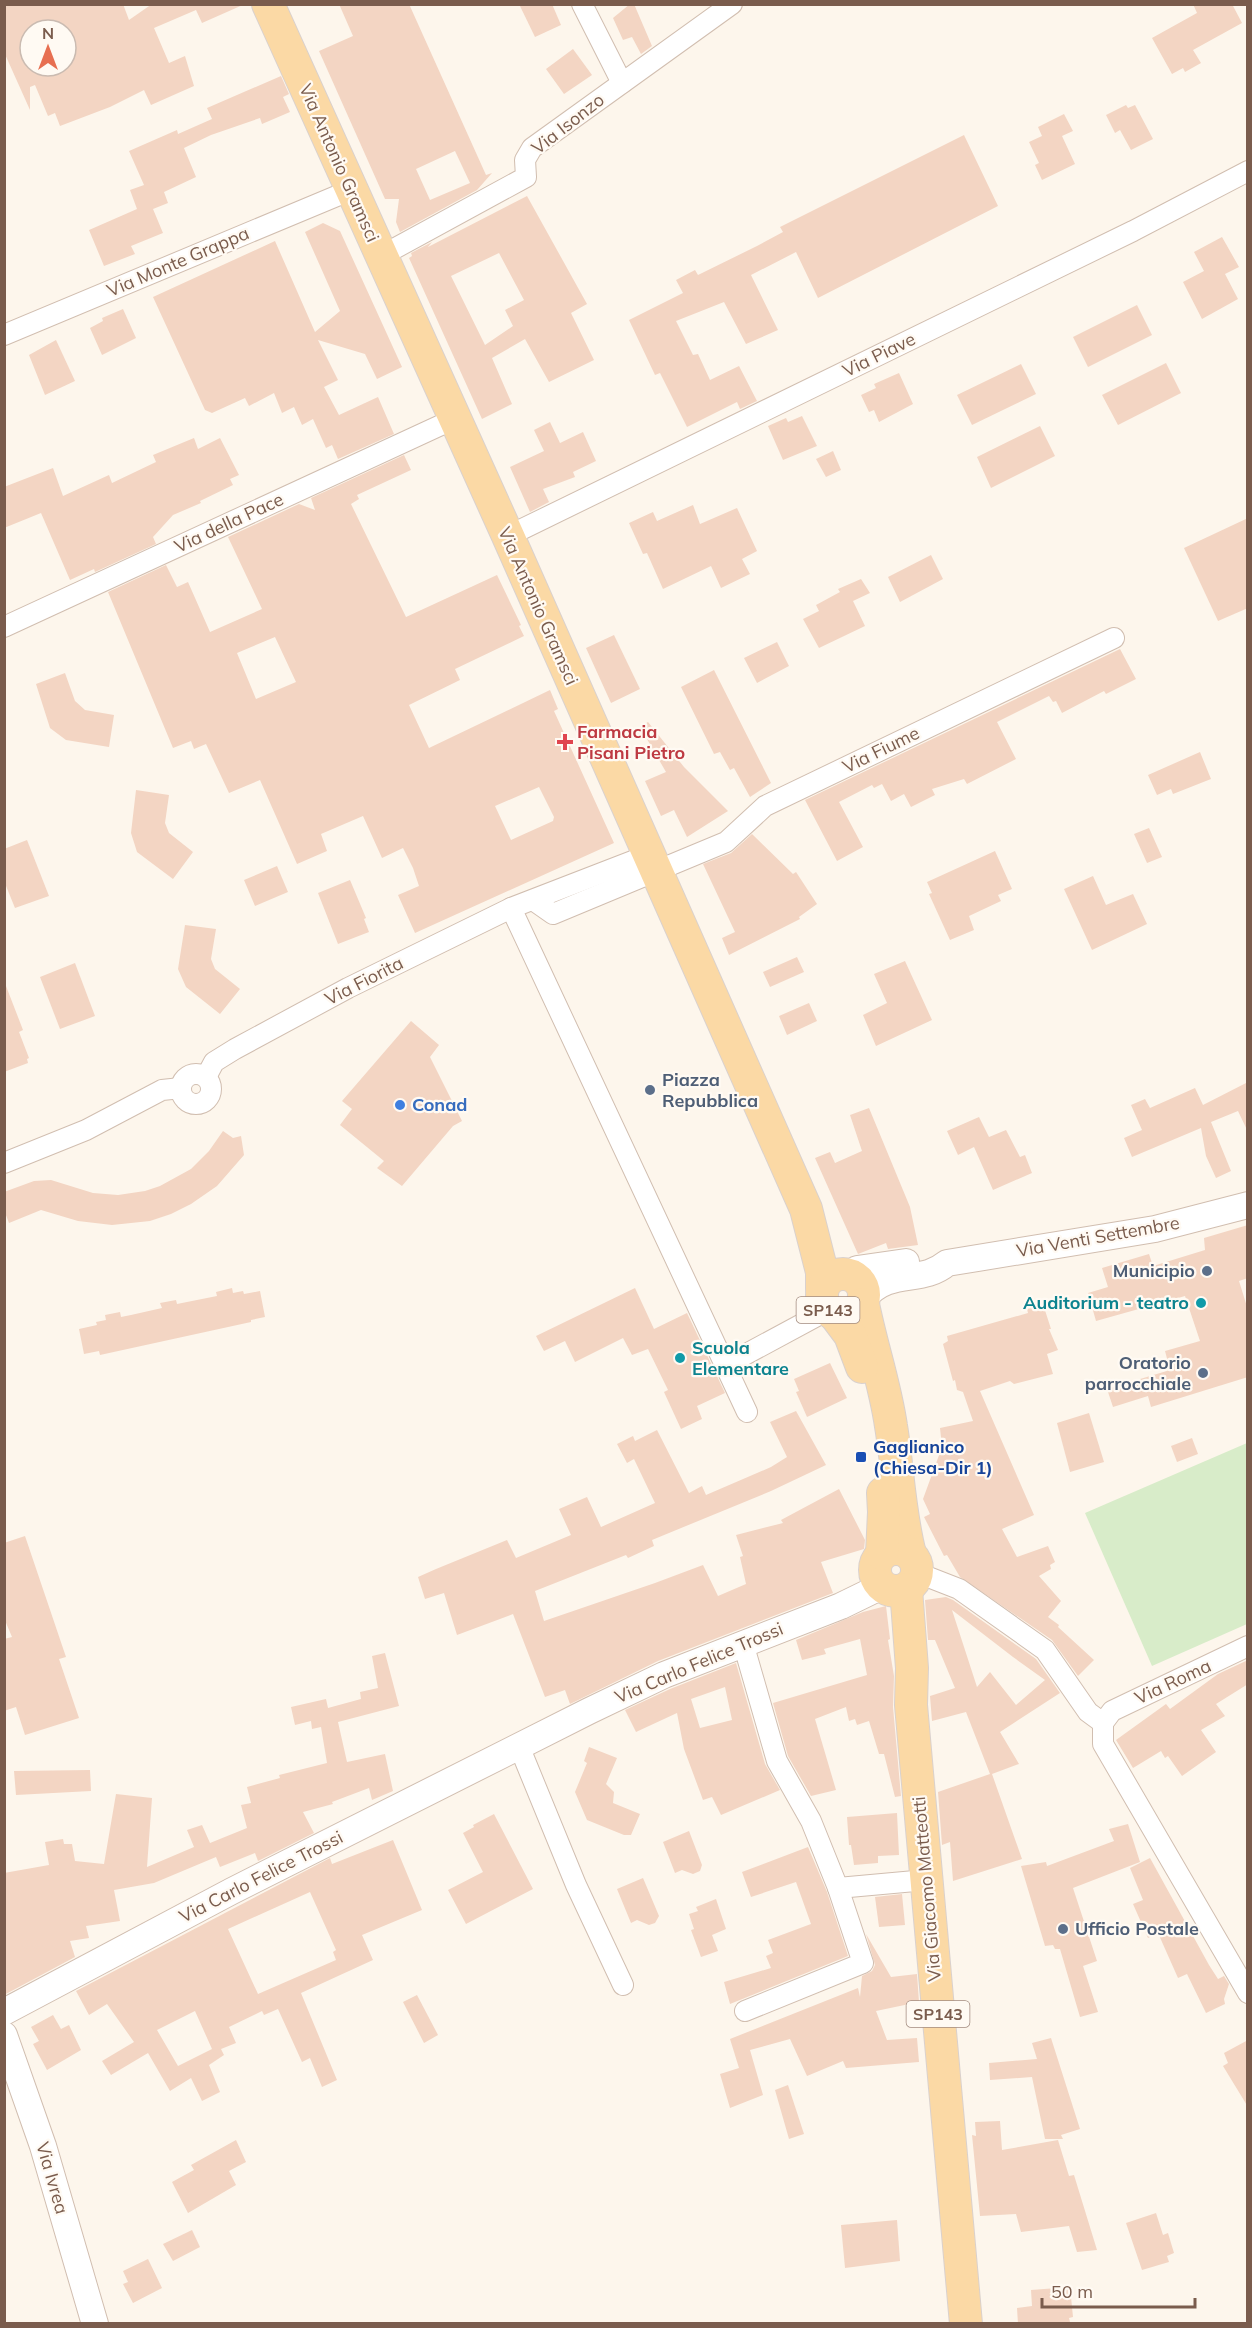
<svg xmlns="http://www.w3.org/2000/svg" width="1252" height="2328" font-family="Mulish,sans-serif">
<style>
.green{fill:#d8ecc9}
.building{fill:#f3d5c3;fill-rule:evenodd}
.lines{fill:none;stroke-linecap:round;stroke-linejoin:round}
.minor-casing{stroke:#d1beb0;stroke-width:22}
.tertiary-casing{stroke:#d1beb0;stroke-width:28}
.primary-casing{stroke:#dad1cd;stroke-width:34}
.minor{stroke:#fff;stroke-width:20}
.tertiary{stroke:#fff;stroke-width:26}
.primary{stroke:#fbd9a5;stroke-width:32}
.health-dot{fill:#e0444e;stroke:#fffaf3;stroke-width:2}
.service-dot{fill:#5c6f8a;stroke:#fffaf3;stroke-width:2}
.shop-dot{fill:#3f7fe0;stroke:#fffaf3;stroke-width:2}
.culture-dot{fill:#0f9aa8;stroke:#fffaf3;stroke-width:2}
.transit-dot{fill:#1a4fb4;stroke:#fffaf3;stroke-width:2}
.labels{text-anchor:middle;stroke-width:4.5;stroke-linejoin:round;paint-order:stroke}
.shield{fill:#fffaf3;stroke:#a28b7f;stroke-width:1.5}
.shield-label{font-size:16px;font-weight:bold;fill:#7a5c4d}
.street-label{font-size:18px;fill:#7a5c4d;stroke:#fffaf3}
.health-label{font-size:18px;font-weight:bold;fill:#be3a42;stroke:#fffaf3;text-anchor:start}
.service-label{font-size:18px;font-weight:bold;fill:#4e5e75;stroke:#fffaf3;text-anchor:start}
.shop-label{font-size:18px;font-weight:bold;fill:#366cbe;stroke:#fffaf3;text-anchor:start}
.culture-label{font-size:18px;font-weight:bold;fill:#0d838f;stroke:#fffaf3;text-anchor:end}
.transit-label{font-size:18px;font-weight:bold;fill:#164399;stroke:#fffaf3;text-anchor:start}
</style>
<rect width="100%" height="100%" fill="#fdf6ec"/>
<path class="green" d="M1247,1443V1624L1152,1666L1085,1513Z"/>
<g class="building">
<path d="M4,4H123L129,20L152,4H245L202,23L196,10L154,28L169,63L185,56L194,86L151,105L144,90L110,107L60,126L55,113L48,116L35,85L30,87V110L4,52ZM30,30H66V66H30Z"/>
<path d="M339,4H409L486,175L492,173L477,190L400,232L396,222L399,199H385L319,51L353,36ZM455,151L470,183L430,200L416,169Z"/>
<path d="M519,4H552L561,25L535,37Z"/>
<path d="M630,4H634L652,46L641,54L632,37L623,40L613,18Z"/>
<path d="M1193,4H1232L1242,23L1193,50L1201,63L1185,72L1183,68L1172,74L1152,38L1197,13Z"/>
<path d="M573,49L592,75L564,94L546,69Z"/>
<path d="M281,76L289,94L283,97L290,112L262,124L260,118L211,135L184,148L196,177L164,192L168,203L153,209L163,233L131,246L135,254L104,266L89,230L137,209L130,190L144,185L129,151L177,130L178,134L212,119L207,108Z"/>
<path d="M1126,105L1128,108L1135,105L1153,139L1131,150L1120,130L1115,133L1106,115Z"/>
<path d="M1064,114L1073,131L1062,136L1075,164L1042,180L1035,165L1039,163L1029,142L1042,136L1038,127Z"/>
<path d="M964,135L998,206L818,298L796,252L751,275L778,330L746,344L724,302L676,321L693,355L698,354L710,380L739,366L757,401L740,409L737,402L687,427L660,373L655,375L629,320L683,293L676,280L695,270L698,275L757,246L783,232L780,227Z"/>
<path d="M527,196L587,304L571,313L594,360L549,382L525,339L492,358L512,404L482,419L409,258L412,256L411,253L432,242L428,247ZM499,253L524,300L505,310L513,326L485,345L451,276Z"/>
<path d="M323,223L340,231L402,367L377,379L365,354L318,340L338,380L324,387L339,415L378,397L394,434L338,459L332,445L326,448L313,419L302,425L294,407L282,413L274,393L249,406L245,398L212,413L205,410L153,297L275,241L315,332L340,311L305,232Z"/>
<path d="M1222,237L1239,267L1225,274L1238,299L1202,319L1183,282L1204,271L1194,252Z"/>
<path d="M1137,305L1152,335L1088,367L1073,337Z"/>
<path d="M123,309L136,338L102,355L90,328L103,321L102,318Z"/>
<path d="M56,340L75,381L45,395L29,355Z"/>
<path d="M1166,363L1181,393L1118,425L1102,395Z"/>
<path d="M1021,364L1036,394L972,425L957,395Z"/>
<path d="M899,373L913,404L879,422L874,410L869,412L861,395L876,388L874,384Z"/>
<path d="M802,416L817,446L783,460L768,426L786,418L788,422Z"/>
<path d="M550,422L560,443L583,432L596,461L573,472L575,477L543,489L549,502L530,512L510,467L544,451L534,430Z"/>
<path d="M1040,426L1055,456L991,488L977,457Z"/>
<path d="M194,438L198,449L220,438L239,475L230,479L233,485L200,501L201,503L173,515L153,537L156,544L95,572L94,569L70,580L41,513L4,528V487L53,468L63,496L109,475L112,483L156,462L153,455Z"/>
<path d="M833,451L841,470L826,477L816,459Z"/>
<path d="M404,455L411,470L357,495L359,499L351,504L406,617L497,575L521,625L519,626L524,636L455,669L460,680L409,705L429,748L550,690L558,709L554,711L614,843L415,933L398,895L419,886L413,868L403,848L382,858L363,816L321,834L327,851L297,864L260,780L229,793L206,744L194,749L191,741L173,748L108,592L166,565L177,587L188,582L210,632L262,609L228,537L299,504L315,510L311,498ZM275,637L296,682L256,699L237,653ZM539,787L554,817L553,821L511,840L495,806Z"/>
<path d="M693,505L700,524L737,508L757,551L742,559L750,574L721,588L711,566L663,589L647,553L643,554L629,523L653,512L657,521Z"/>
<path d="M1248,518V608L1218,621L1184,548Z"/>
<path d="M931,555L943,579L900,602L888,577Z"/>
<path d="M861,579L870,593L853,601L865,626L819,648L803,619L819,611L816,605L840,592L838,589Z"/>
<path d="M614,635L640,689L611,703L586,648Z"/>
<path d="M777,642L789,666L757,683L744,658Z"/>
<path d="M1120,649L1136,679L1106,694L1104,691L1062,713L1056,701L1053,702L1049,696L997,722L1016,759L967,784L964,779L932,789L935,795L911,807L904,794L891,801L882,784L874,788L872,785L839,802L863,847L837,861L805,800Z"/>
<path d="M714,670L771,783L750,797L734,768L730,770L720,752L714,754L681,687Z"/>
<path d="M65,673L75,701L85,710L114,715L109,747L66,740L50,728L36,684Z"/>
<path d="M648,722L684,767L728,811L687,837L674,810L661,816L645,781L666,772L640,727Z"/>
<path d="M1200,752L1211,779L1173,794L1171,789L1157,795L1148,775Z"/>
<path d="M136,790L169,795L165,823L169,833L193,852L173,879L137,852L131,833Z"/>
<path d="M1149,828L1162,857L1147,863L1134,834Z"/>
<path d="M752,834L793,874L796,872L817,904L799,917L800,919L729,955L722,938L735,932L703,864L731,853Z"/>
<path d="M27,840L49,896L15,908L4,881V849Z"/>
<path d="M995,851L1012,889L998,895L1001,901L969,916L974,930L950,940L929,894L932,893L927,882Z"/>
<path d="M277,866L288,892L255,906L244,880Z"/>
<path d="M1093,876L1106,905L1133,894L1147,924L1092,950L1064,889Z"/>
<path d="M350,880L366,918L364,919L369,932L338,944L318,893Z"/>
<path d="M185,925L216,929L211,959L215,969L240,989L220,1014L186,987L178,969Z"/>
<path d="M797,957L804,972L770,987L763,972Z"/>
<path d="M905,961L932,1020L876,1046L863,1015L887,1003L874,974Z"/>
<path d="M75,963L95,1016L60,1029L40,977Z"/>
<path d="M4,986H6L23,1030L19,1032L29,1058L27,1059L28,1063L4,1072Z"/>
<path d="M809,1003L817,1021L787,1035L779,1016Z"/>
<path d="M411,1021L439,1045L430,1057L462,1121L453,1126L402,1186L377,1168L384,1161L340,1125L352,1109L342,1101Z"/>
<path d="M1248,1082V1132L1238,1111L1211,1122L1231,1171L1216,1178L1206,1156L1201,1128L1132,1157L1124,1138L1142,1130L1131,1105L1145,1099L1150,1108L1195,1088L1203,1105Z"/>
<path d="M869,1108L910,1207L918,1245L888,1249L886,1243L858,1254L815,1158L830,1152L835,1163L862,1151L850,1115Z"/>
<path d="M979,1117L989,1137L1006,1130L1020,1157L1025,1155L1032,1173L993,1190L974,1147L958,1155L947,1131Z"/>
<path d="M223,1131L233,1138L241,1136L244,1155L217,1186L191,1204L171,1214L150,1221L112,1225L78,1221L41,1210L9,1223L4,1210V1192L34,1181L51,1180L93,1193L118,1195L145,1191L160,1186L191,1169L209,1151Z"/>
<path d="M1248,1225V1278L1239,1281L1248,1310V1377L1151,1407L1148,1396L1113,1407L1107,1389L1170,1370L1165,1351L1200,1341L1185,1296L1096,1321L1088,1293L1108,1287L1102,1268L1149,1254L1153,1266L1205,1250L1204,1238Z"/>
<path d="M232,1288L233,1293L243,1291L244,1294L260,1291L265,1317L251,1320V1322L100,1355L99,1351L84,1354L79,1329L97,1325L96,1322L106,1320L105,1315L120,1312L121,1317L131,1315L162,1308L160,1303L176,1300L177,1304L217,1296L216,1292Z"/>
<path d="M635,1288L654,1329L687,1313L725,1393L697,1406L702,1419L681,1429L664,1392L668,1390L648,1349L632,1355L623,1338L575,1362L565,1341L544,1351L536,1336Z"/>
<path d="M1043,1304L1051,1329H1049L1058,1350L1047,1354L1053,1374L1014,1384L1010,1381L980,1391L1034,1515L1002,1529L1017,1557L1048,1546L1055,1562L1050,1565L1051,1569L1039,1576L1061,1601L1048,1617L1059,1625L1058,1627L1094,1660L1078,1676L1052,1640L960,1577L947,1555L944,1556L924,1517L930,1514L923,1499L942,1447L940,1428L973,1421L963,1392L957,1390L955,1380L953,1381L943,1344L948,1341L947,1336L1028,1313L1027,1309Z"/>
<path d="M830,1363L847,1398L807,1417L796,1392L799,1391L794,1379Z"/>
<path d="M796,1411L826,1465L771,1491L652,1540L654,1546L628,1558L626,1555L535,1591L544,1621L655,1583L703,1565L718,1596L746,1584L740,1557L743,1556L736,1535L783,1523L781,1520L839,1489L865,1540L864,1549L821,1562L833,1593L658,1661L570,1704L565,1690L545,1697L513,1614L457,1635L444,1593L425,1599L418,1577L436,1569L507,1540L516,1558L571,1535L559,1509L587,1497L601,1527L655,1503L634,1459L627,1463L617,1444L633,1436L635,1441L657,1430L689,1493L702,1486L706,1495L771,1467L787,1457L770,1422Z"/>
<path d="M1089,1413L1104,1462L1070,1472L1057,1423Z"/>
<path d="M1192,1438L1198,1454L1177,1462L1171,1446Z"/>
<path d="M25,1536L66,1657L59,1659L79,1718L25,1735L16,1707L4,1711V1639L12,1637L4,1618V1543Z"/>
<path d="M946,1597L953,1600L1036,1659L1060,1693L1000,1732L1019,1764L992,1774L1022,1859L953,1881L950,1842L942,1845L938,1792L990,1774L966,1712L932,1721L930,1696L955,1688L935,1640H928L925,1600ZM952,1610L1013,1657L1045,1680L1016,1705L990,1672L977,1687Z"/>
<path d="M886,1606L890,1639L888,1640L894,1676L893,1707L901,1796L895,1797L884,1754H879L869,1721L857,1725L855,1719L849,1721L846,1707L815,1719L836,1790L811,1796L788,1756L773,1703L867,1675L860,1639L824,1649L826,1654L802,1660L796,1640L863,1612Z"/>
<path d="M385,1653L399,1706L338,1722L347,1762L385,1754L393,1791L372,1800L369,1788L332,1802L333,1804L303,1812L314,1833L258,1861L255,1853L220,1867L216,1857L154,1883L114,1890L120,1921L86,1926L89,1938L70,1941L75,1957L4,1995V1873L49,1865L45,1842L63,1839L64,1844H72L75,1861L104,1864L116,1794L152,1798L147,1867L194,1847L187,1830L202,1825L210,1843L247,1828L241,1805L251,1803L247,1787L280,1778L279,1775L327,1763L321,1727L312,1729L311,1721L295,1725L291,1707L326,1699L328,1708L361,1699L360,1692L378,1688L372,1656Z"/>
<path d="M1248,1660V1684L1216,1704L1225,1716L1201,1730L1216,1752L1182,1776L1168,1756L1165,1758L1161,1751L1133,1768L1116,1740L1166,1704L1170,1709L1218,1674Z"/>
<path d="M736,1663L765,1764L780,1790L721,1815L712,1797L703,1800L684,1749L677,1713L636,1732L625,1710L670,1689ZM725,1687L732,1720L700,1728L691,1699Z"/>
<path d="M589,1747L617,1758L606,1784L614,1792L613,1803L640,1814L631,1835H624L587,1820L575,1792L587,1763L584,1761Z"/>
<path d="M90,1770L91,1791L16,1795L14,1771Z"/>
<path d="M897,1813L899,1855L878,1856V1863L854,1865L851,1845H849L847,1817Z"/>
<path d="M494,1814L533,1889L466,1924L448,1890L483,1872L463,1833L474,1827L473,1825Z"/>
<path d="M1128,1824L1140,1862L1073,1888L1097,1961L1083,1966L1098,2012L1080,2017L1060,1949H1055L1053,1945L1045,1946L1021,1866L1046,1862L1047,1866L1114,1841L1109,1829Z"/>
<path d="M689,1831L702,1865L700,1871L693,1874L682,1870L675,1873L663,1842Z"/>
<path d="M393,1840L422,1910L362,1935L373,1960L301,1993L337,2080L322,2087L310,2058L302,2062L278,2009L264,2015L262,2011L229,2027L236,2043L221,2049L224,2055L209,2065L220,2092L202,2101L191,2078L170,2091L148,2053L111,2075L102,2061L134,2042L107,2004L89,2015L76,1991L330,1858L332,1864ZM310,1892L336,1950L333,1952L336,1960L258,1994L228,1929ZM195,2011L212,2049L178,2066L157,2030Z"/>
<path d="M808,1847L827,1892L848,1956L730,2004L724,1982L771,1968L766,1956L773,1953L768,1940L811,1924L796,1882L751,1897L742,1872Z"/>
<path d="M1150,1858L1209,1965L1218,1979L1224,1976L1229,1984L1224,1999L1225,2004L1206,2013L1187,1974L1178,1978L1158,1933L1148,1938L1133,1904L1143,1900L1130,1868Z"/>
<path d="M643,1878L659,1916L655,1923L649,1925L637,1920L631,1923L617,1889Z"/>
<path d="M902,1894L905,1925L879,1927L875,1897Z"/>
<path d="M716,1899L726,1929L712,1935L718,1951L701,1957L691,1930L694,1929L689,1914L698,1911L696,1907Z"/>
<path d="M866,1934L891,1977L917,1974L919,2002L876,2011L887,2040L917,2038L919,2062L846,2068L843,2061L807,2076L790,2039L750,2050L763,2095L730,2108L720,2074L739,2068L730,2039L858,1988L860,1997L862,1976L872,1971L875,1965Z"/>
<path d="M417,1995L438,2035L424,2043L403,2002Z"/>
<path d="M53,2015L61,2029L69,2025L81,2050L47,2070L33,2044L39,2041L31,2027Z"/>
<path d="M1051,2038L1080,2129L1061,2135L1063,2139H1045L1032,2077L990,2080L989,2063L1037,2059L1032,2043Z"/>
<path d="M1248,2040V2107L1223,2066L1228,2063L1224,2053Z"/>
<path d="M788,2085L804,2134L789,2139L775,2090Z"/>
<path d="M1000,2121L1002,2150L1058,2140L1069,2176L1074,2175L1097,2250L1077,2252L1069,2226L1021,2232L1016,2214L980,2216L972,2135L976,2136L975,2122Z"/>
<path d="M236,2140L246,2162L229,2171L236,2185L188,2213L172,2182L194,2170L191,2165Z"/>
<path d="M1156,2213L1163,2235L1168,2233L1174,2253L1167,2256L1169,2262L1142,2270L1126,2223Z"/>
<path d="M897,2220L900,2261L845,2268L841,2225Z"/>
<path d="M192,2230L200,2247L173,2261L163,2244Z"/>
<path d="M148,2259L162,2288L133,2303L123,2284L128,2282L123,2271Z"/>
<path d="M1070,2287L1073,2317L1069,2318L1070,2322L1018,2324L1017,2308L1032,2306L1031,2290Z"/>
</g>
<g class="lines">
<g class="minor-casing">
<g id="minor">
<path d="M582,4L622,83"/>
<path d="M381,256L526,177L525,160L532,148L732,4"/>
<path d="M4,335L351,190"/>
<path d="M508,536L1133,231L1248,171"/>
<path d="M4,627L454,419"/>
<path d="M533,900L553,914L726,842L765,806L1114,638"/>
<path d="M511,908L747,1412"/>
<circle cx="196" cy="1089" r="15"/>
<path d="M206,1077L214,1062L235,1049L348,988L511,908L648,855"/>
<path d="M4,1163L86,1130L162,1090L181,1088"/>
<path d="M724,1366L828,1310"/>
<path d="M918,1573L959,1589L1045,1650L1088,1712L1103,1723"/>
<path d="M743,1643L777,1761L811,1821L838,1888L863,1963L745,2011"/>
<path d="M1103,1723V1744L1248,1993"/>
<path d="M1103,1723L1112,1711L1248,1646"/>
<path d="M519,1746L576,1885L623,1985"/>
<path d="M838,1888L926,1880"/>
</g>
</g>
<g class="tertiary-casing">
<g id="tertiary">
<path d="M851,1275L857,1269L906,1262"/>
<path d="M864,1298C891,1267 921,1285 947,1263L1155,1229L1248,1205"/>
<path d="M4,2012L232,1891L589,1711L664,1675L841,1606L882,1586"/>
<path d="M4,2035L43,2146L95,2324"/>
</g>
</g>
<g class="primary-casing">
<g id="primary">
<path d="M268,4L508,536L806,1209L822,1272V1289"/>
<circle cx="843" cy="1295" r="21"/>
<path d="M863,1304C871,1345 885,1384 891,1426C898,1468 899,1512 910,1554"/>
<path d="M835,1315L850,1335L862,1367"/>
<circle cx="896" cy="1570" r="21"/>
<path d="M882,1554L884,1512L883,1493"/>
<path d="M906,1589L912,1668L911,1705L966,2324"/>
</g>
</g>
<use href="#minor" class="minor"/>
<use href="#tertiary" class="tertiary"/>
<use href="#primary" class="primary"/>
</g>
<path class="health-dot" d="M562 733h6v6h6v6h-6v6h-6v-6h-6v-6h6z"/>
<g class="service-dot">
<circle cx="650" cy="1090" r="6"/>
<circle cx="1207" cy="1271" r="6"/>
<circle cx="1203" cy="1373" r="6"/>
<circle cx="1063" cy="1929" r="6"/>
</g>
<circle class="shop-dot" cx="400" cy="1105" r="6"/>
<g class="culture-dot">
<circle cx="1201" cy="1303" r="6"/>
<circle cx="680" cy="1358" r="6"/>
</g>
<rect class="transit-dot" x="855" y="1451" width="12" height="12" rx="3"/>
<g class="labels">
<g class="shield">
<rect x="796.5" y="1297" width="63" height="26" rx="4.5"/>
<rect x="906.5" y="2001" width="63" height="26" rx="4.5"/>
</g>
<g class="shield-label">
<text x="828" y="1316">SP143</text>
<text x="938" y="2020">SP143</text>
</g>
<g class="street-label">
<text transform="translate(568 124) rotate(-38)" y="6">Via Isonzo</text>
<text transform="translate(339 163) rotate(66)" y="6">Via Antonio Gramsci</text>
<text transform="translate(178 262) rotate(-23)" y="6">Via Monte Grappa</text>
<text transform="translate(879 355) rotate(-26)" y="6">Via Piave</text>
<text transform="translate(229 523) rotate(-25)" y="6">Via della Pace</text>
<text transform="translate(538 606) rotate(66)" y="6">Via Antonio Gramsci</text>
<text transform="translate(881 750) rotate(-26)" y="6">Via Fiume</text>
<text transform="translate(364 981) rotate(-27)" y="6">Via Fiorita</text>
<text transform="translate(1098 1237) rotate(-10)" y="6">Via Venti Settembre</text>
<text transform="translate(699 1663) rotate(-23)" y="6">Via Carlo Felice Trossi</text>
<text transform="translate(1173 1682) rotate(-25)" y="6">Via Roma</text>
<text transform="translate(261 1877) rotate(-27)" y="6">Via Carlo Felice Trossi</text>
<text transform="translate(927 1889) rotate(-95)" y="6">Via Giacomo Matteotti</text>
<text transform="translate(52 2178) rotate(74)" y="6">Via Ivrea</text>
</g>
<g class="health-label">
<text x="577" y="738">Farmacia<tspan x="577" dy="21">Pisani Pietro</tspan></text>
</g>
<g class="service-label">
<text x="662" y="1086">Piazza<tspan x="662" dy="21">Repubblica</tspan></text>
<text x="1195" y="1277" text-anchor="end">Municipio</text>
<text x="1191" y="1369" text-anchor="end">Oratorio<tspan x="1191" dy="21">parrocchiale</tspan></text>
<text x="1075" y="1935">Ufficio Postale</text>
</g>
<g class="shop-label">
<text x="412" y="1111">Conad</text>
</g>
<g class="culture-label">
<text x="1189" y="1309">Auditorium - teatro</text>
<text x="692" y="1354" text-anchor="start">Scuola<tspan x="692" dy="21">Elementare</tspan></text>
</g>
<g class="transit-label">
<text x="873" y="1453">Gaglianico<tspan x="873" dy="21">(Chiesa-Dir 1)</tspan></text>
</g>
</g>
<rect width="1252" height="2328" fill="none" stroke="#7a5c4d" stroke-width="12"/>
<g transform="translate(48 48)"><circle r="28" fill="#fffaf3" stroke="#cabbb1" stroke-width="1.5"/>
<path d="M0-4.5L10 22L0 15L-10 22Z" fill="#e76f51"/>
<text y="-9" font-size="16" font-weight="bold" text-anchor="middle" fill="#7a5c4d">N</text>
</g>
<path d="M1042 2298v9h153v-9" fill="none" stroke="#7a5c4d" stroke-width="3"/>
<text x="1051" y="2298" font-size="18" fill="#7a5c4d" stroke="#fffaf3" stroke-width="4.5" paint-order="stroke">50 m</text>
</svg>
